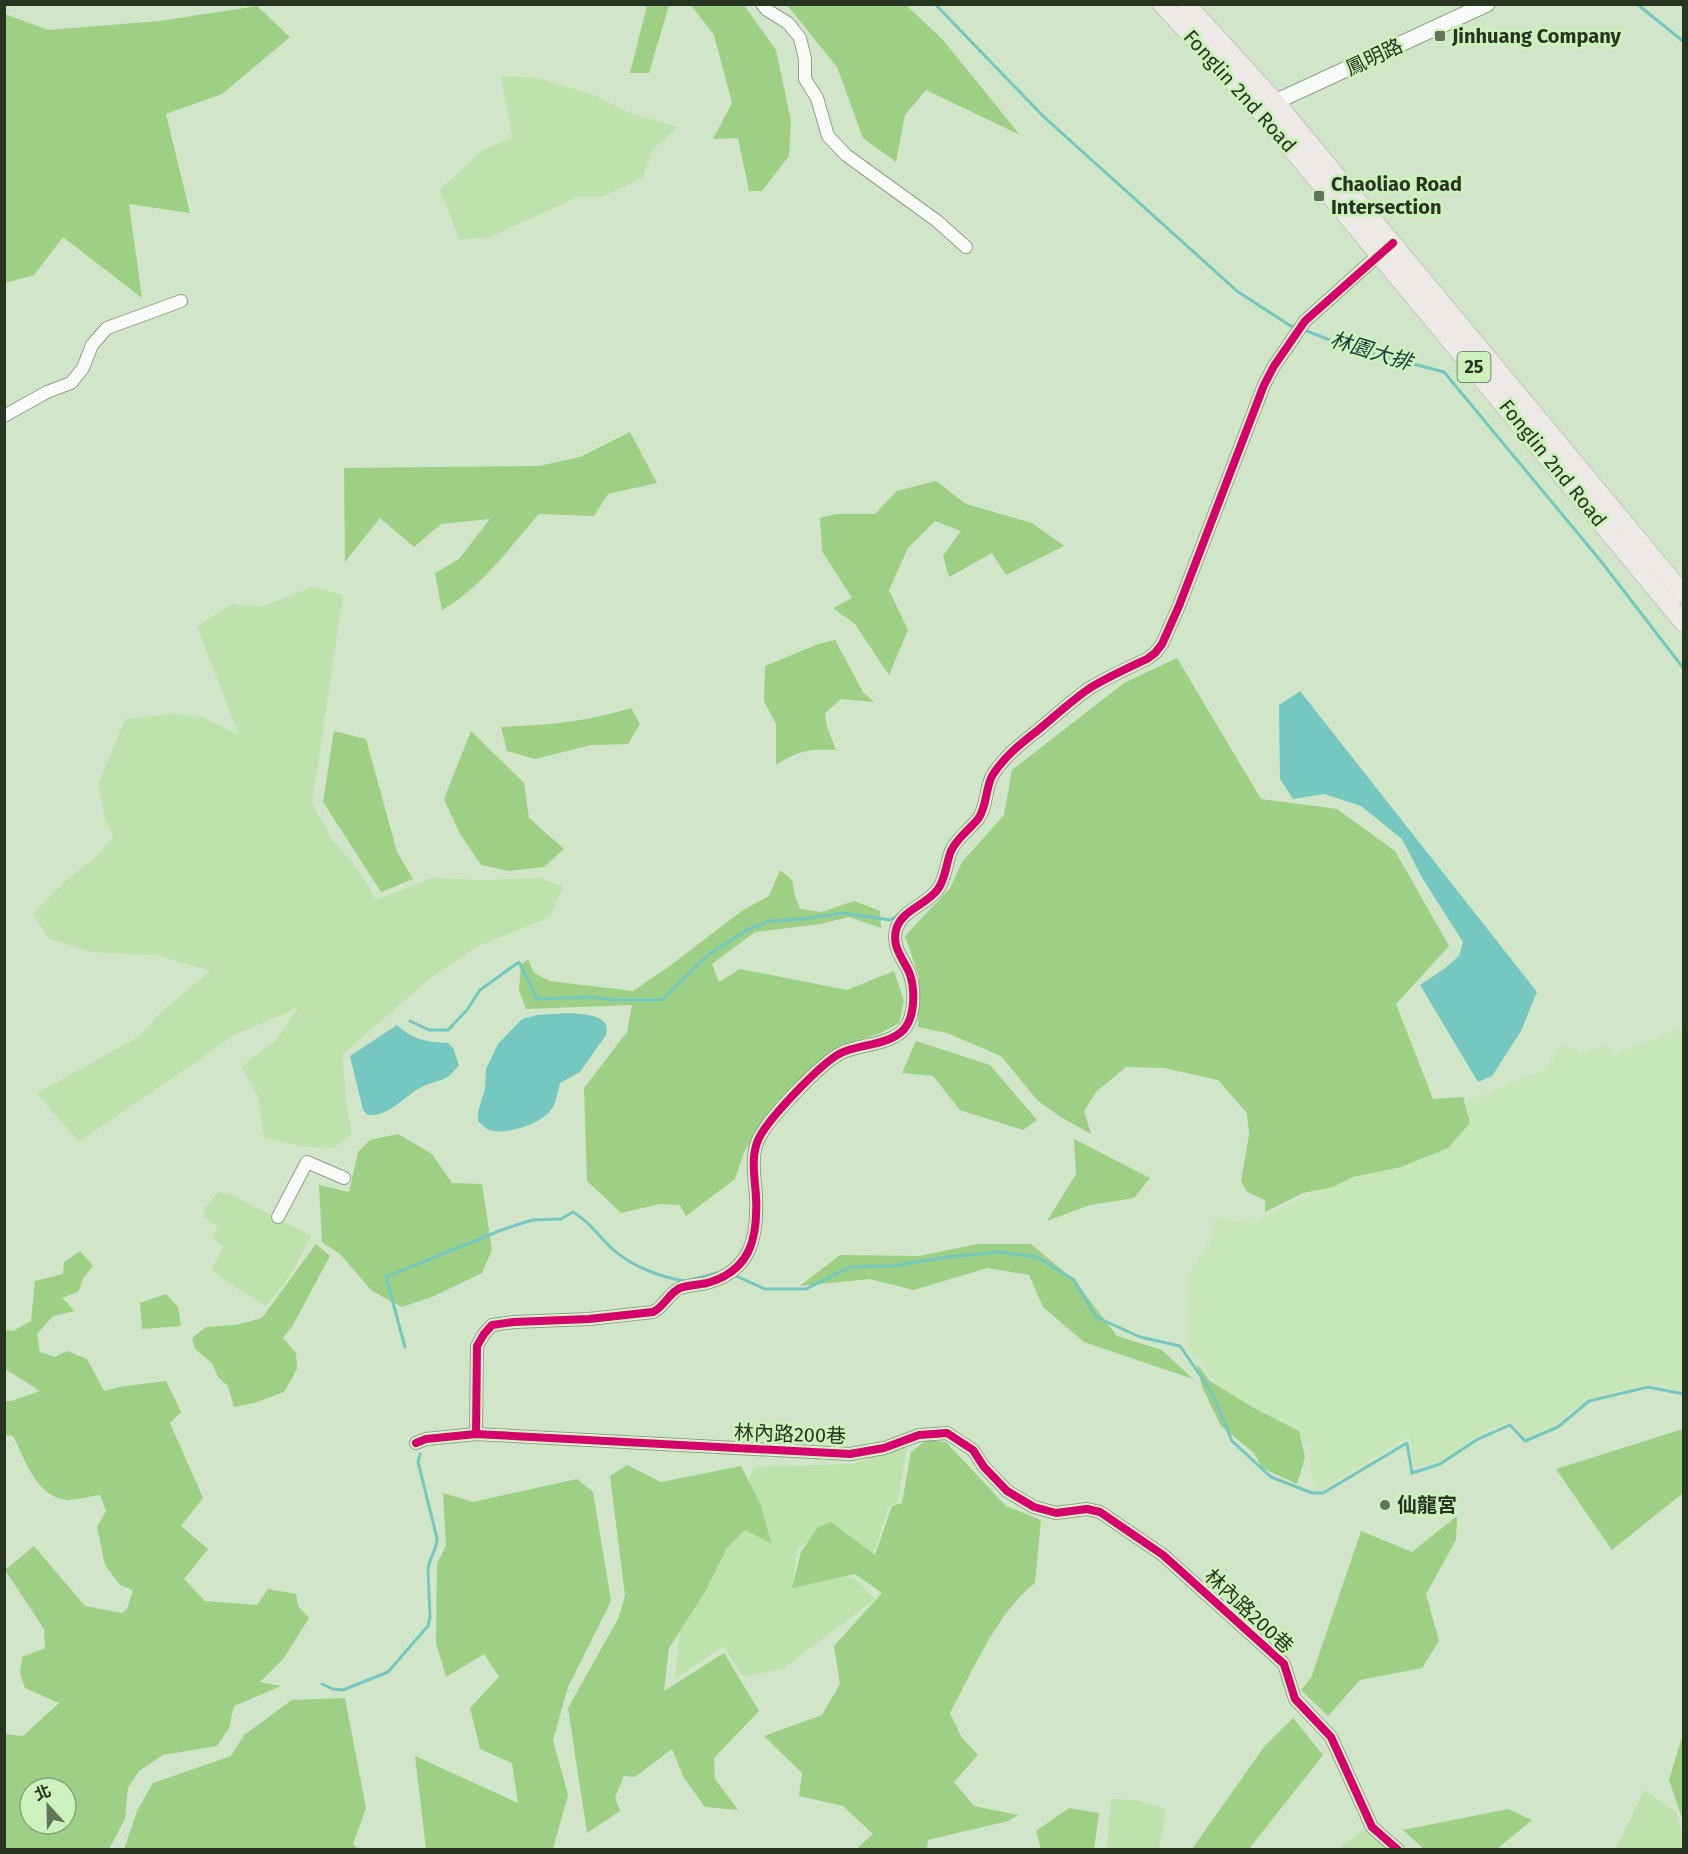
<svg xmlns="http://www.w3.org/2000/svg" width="1688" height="1854" font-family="'Fira Sans','Noto Sans TC',sans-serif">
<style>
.built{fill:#c7e7b9}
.green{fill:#bde2ac}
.forest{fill:#9dd084;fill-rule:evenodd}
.water{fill:#74c8c0}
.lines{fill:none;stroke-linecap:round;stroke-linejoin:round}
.stream{stroke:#74c8c0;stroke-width:3}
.minor-casing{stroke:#909f89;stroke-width:14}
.tertiary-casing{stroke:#909f89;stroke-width:17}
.primary-casing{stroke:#bfc9ba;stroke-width:20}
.minor{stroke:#f8fbf7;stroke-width:12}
.tertiary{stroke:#f8fbf7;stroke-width:15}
.primary{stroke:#ece9e6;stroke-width:18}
.cycleway-casing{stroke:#ccf1bc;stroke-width:11}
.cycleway{stroke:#d6006c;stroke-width:8}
.poi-dot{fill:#62735b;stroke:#ccf1bc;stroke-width:2}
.labels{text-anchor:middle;stroke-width:6;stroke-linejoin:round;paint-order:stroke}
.shield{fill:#ccf1bc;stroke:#586d4f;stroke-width:1.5}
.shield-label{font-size:18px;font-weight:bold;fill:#273520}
.poi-label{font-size:20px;font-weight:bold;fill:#273520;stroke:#ccf1bc;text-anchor:start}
.street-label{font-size:20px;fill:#273520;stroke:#ccf1bc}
.water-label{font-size:21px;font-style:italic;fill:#1a3c3c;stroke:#ccf1bc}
</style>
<rect width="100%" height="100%" fill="#d1e5c8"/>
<path class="built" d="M1683,1027V1391L1648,1383L1589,1398L1554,1426L1525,1439L1513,1420L1478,1435L1444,1460L1414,1467L1409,1436L1321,1490H1315L1310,1464L1311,1446L1243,1414L1216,1384L1201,1359L1192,1356L1189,1348L1186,1301L1191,1271L1210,1241L1215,1218L1252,1223L1323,1190L1324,1178L1385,1136L1545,1069L1565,1043L1579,1055L1607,1045L1612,1056Z"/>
<g class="green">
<path d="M501,76L538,78L594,95L630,113L678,127L653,149L643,177L602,197H577L488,238L459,239L440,190L480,152L512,137Z"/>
<path d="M313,587L343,595L312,803L331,838L359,871L376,900L432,878L483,880L540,878L563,887L550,917L476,947L429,979L342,1055L346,1100L352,1134L334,1148L301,1146L264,1138L258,1096L241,1067L276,1040L298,1008L236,1034L79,1142L37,1093L138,1037L166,1008L210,971L157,955L92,952L49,939L33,914L65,881L95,858L113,837L105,817L98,785L125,719L173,714L201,717L239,735L197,627L232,604L261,607Z"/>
<path d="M218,1192L234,1196L311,1236L291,1274L266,1306L227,1282L212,1270L223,1247L212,1237L218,1226L203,1217L206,1207Z"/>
<path d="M907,1446L898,1501L888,1507L874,1553L829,1531L797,1549L793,1581L832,1572L857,1580L875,1599L784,1668L744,1677L723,1646L675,1679L682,1613L736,1511L754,1467L852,1464Z"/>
<path d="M1644,1790L1676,1812L1683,1837V1849H1616Z"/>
<path d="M1111,1799L1136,1800L1166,1809L1159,1849H1107Z"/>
<path d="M1370,1825L1400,1850H1338L1340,1848Z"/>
</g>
<g class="forest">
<path d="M647,5H669L649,73H630Z"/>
<path d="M691,5H744L776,50L791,121L789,156L762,191H749L738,138L713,139L732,103L714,35Z"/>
<path d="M787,5H906L943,40L1020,135L926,90L905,115L896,162L863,138L837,67Z"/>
<path d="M257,6L290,37L222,94L166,114L190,213L129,204L142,298L63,237L34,275L5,283V14L48,30L159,21Z"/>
<path d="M630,432L657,483L608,494L594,516L539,514C509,548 482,587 442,610L435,573L459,559L490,519L441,524L414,547L380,518L345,562L344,468L539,466L580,457Z"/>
<path d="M936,481L966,504L1032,523L1064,546L1006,575L992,553L949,577L943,556L961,531L935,521L908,548L889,590L908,630L889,675L855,624L833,608L852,598L822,551L820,518L836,514H875L897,491Z"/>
<path d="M835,640L863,692L874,702L841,699L825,713L827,727L836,750C811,748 797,751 776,765V724L764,701L765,666L818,644Z"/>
<path d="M1177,658L1261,799L1337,809L1395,851L1449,946L1396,1004L1433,1099L1463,1097L1470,1123L1448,1148L1401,1167L1353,1177L1333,1187L1303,1193L1265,1212V1200L1247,1192L1241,1181L1249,1135L1247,1113L1218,1080L1164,1068L1126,1067L1096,1092L1084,1111L1091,1134L1059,1116L1037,1100L1001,1056L947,1033L918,1027L919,977L905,936L950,888L962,862L1004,815L1012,770L1124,683Z"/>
<path d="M631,708L640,724L628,744L591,745L535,759L507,751L501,727C549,725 585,722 631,708Z"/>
<path d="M334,731L366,739L397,852L413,879L381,892L323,802Z"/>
<path d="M471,731L524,783L529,818L564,849L544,867L509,871L481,865L460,834L444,799Z"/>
<path d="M780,870L792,880L795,896L800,909L821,912L854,901L880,911L881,928L849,917L821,924L755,932L712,964L719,982L740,969L847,990L894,971L904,1001L899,1023L881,1033L840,1046L777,1102L745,1150L735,1179L686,1216L680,1205L660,1204L621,1213L587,1181L584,1088L627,1032L632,1005L526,1009L519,990L521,965L528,959L534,973L550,981L633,991L667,968L743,910L769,896Z"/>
<path d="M916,1041L990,1065L1037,1120L1023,1130L960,1110L933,1076L902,1073Z"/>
<path d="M398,1134L432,1154L452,1183L482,1184L492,1250L482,1273L432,1297L402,1307L372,1291L340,1254L322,1242L319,1185L349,1192L358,1152L370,1140Z"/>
<path d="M1074,1139L1150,1178L1134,1198L1090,1205L1047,1221L1076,1174Z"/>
<path d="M316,1244L330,1256L293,1325L283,1338L296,1353L297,1369L284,1392L254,1403L234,1407L228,1386L218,1377L212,1363L195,1349L192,1338L206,1327L235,1325L262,1318Z"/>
<path d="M978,1244H1031L1074,1280L1117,1336L1162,1350L1193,1379L1084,1342L1043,1307L1029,1275L987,1268L914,1290L870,1279L800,1286L840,1255L919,1256Z"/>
<path d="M80,1251L93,1266L84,1277L78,1292L62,1298L75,1311L53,1316L37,1334L40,1352L55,1357L67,1351L87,1359L104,1391L119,1387L166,1381L181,1412L170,1423L203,1498L181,1526L208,1549L184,1579L205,1601L257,1605L268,1589L296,1594L298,1606L309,1618L284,1658L260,1682L281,1686L234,1706L229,1728L217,1746L163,1755L139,1771L128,1788L125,1819L109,1849H5V1734L23,1736L59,1703L25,1688L20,1674L22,1657L45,1648L44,1629L5,1570L34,1546L85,1606L122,1613L127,1609L133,1590L120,1585L105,1565L97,1527L106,1511L100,1495C90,1496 77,1500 67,1500C36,1497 25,1459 13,1436L5,1435V1401H11L40,1391L5,1369V1330L13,1331L31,1321L35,1281L63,1274L64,1262ZM30,1788H66V1824H30Z"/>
<path d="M166,1294L178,1307L181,1326L142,1329L140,1303Z"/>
<path d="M1197,1364L1210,1381L1252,1407L1299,1431L1305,1457L1297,1484L1262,1468L1254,1453L1221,1426L1202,1387Z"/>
<path d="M1683,1429V1493L1612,1550L1556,1469Z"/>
<path d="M926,1440L946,1442L1006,1506L1041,1520L1035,1583C998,1611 972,1672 950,1713L962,1738L978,1755L954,1782L974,1806L1018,1815L1008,1821L928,1840L927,1849H856L873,1834L843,1806L799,1796L802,1773L764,1736L822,1715L840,1684L834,1646L882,1593L855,1574L792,1588L801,1552L818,1527L831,1522L875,1555L892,1506L902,1503L911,1452Z"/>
<path d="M627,1465L661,1482L741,1466L761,1505L771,1543L745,1530L727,1548L705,1592L669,1648L664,1691L724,1653L759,1711L714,1758L715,1779L738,1810L705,1807L684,1778L672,1749L635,1777L624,1776L615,1797L620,1811L587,1833L568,1708L619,1617L625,1595L610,1476Z"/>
<path d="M577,1479L593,1492L611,1601L568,1687L553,1740L568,1795L553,1849H426L415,1756L518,1803L512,1763L480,1749L470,1708L499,1677L484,1654L446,1677L436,1643L437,1563L446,1546L443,1493L473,1502Z"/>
<path d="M1457,1516L1456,1540L1426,1594L1439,1641L1422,1668L1360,1680L1328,1716L1301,1690L1311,1678L1361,1531L1412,1552Z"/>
<path d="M345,1698L366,1808L353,1844L358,1849H124L137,1811L153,1783L231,1756L244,1735L292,1700Z"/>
<path d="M1293,1718L1323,1755L1249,1849H1192L1264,1747Z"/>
<path d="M1683,1734V1821L1669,1780Z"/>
<path d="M1069,1808L1099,1813L1094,1849H1041L1036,1831Z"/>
<path d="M1508,1809L1532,1820L1497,1849H1424L1403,1830Z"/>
</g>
<g class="water">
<path d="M1300,691L1537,992L1521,1031L1492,1076L1478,1082L1420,985L1444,969L1459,956L1463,942L1421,876L1402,839L1361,806L1324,794L1293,799L1280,779L1279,705Z"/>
<path d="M568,1013C582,1014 612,1014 606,1035L580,1072L560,1083C558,1091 556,1103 551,1110C542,1123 509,1134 494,1131C487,1131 483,1125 478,1121V1112L485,1089L486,1069L498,1044L522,1019L537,1015Z"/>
<path d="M397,1025C413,1040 427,1042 448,1043L453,1048L459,1065C456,1069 452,1073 449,1076C440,1082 427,1083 418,1089C402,1099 387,1117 368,1115L363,1110L350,1056Z"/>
</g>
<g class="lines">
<g class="stream">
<path d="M935,4L1044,117L1237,291L1289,325L1297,328"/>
<path d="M1637,4L1684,42"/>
<path d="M1304,330L1348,347L1444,372L1600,560L1684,669"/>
<path d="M410,1021L429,1030H448L467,1010L480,990L519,962L537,999L592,997L615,1000H662L708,955L745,931L769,921L802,919L843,913L890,920L899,915"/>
<path d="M734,1275L765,1289H806L850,1267L892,1266L948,1257L999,1252L1037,1257L1074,1280L1096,1317L1140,1337L1180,1346L1211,1391L1232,1441L1271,1477L1312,1493H1323L1407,1443L1412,1473L1440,1464L1478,1439L1510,1425L1525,1441L1558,1427L1589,1401L1648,1387L1684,1394"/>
<path d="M691,1280L717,1273"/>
<path d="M405,1347L386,1277L504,1229L532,1220L561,1219L573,1212C591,1222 600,1239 615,1251C633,1267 661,1277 685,1281"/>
<path d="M322,1684L333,1689L343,1690L388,1672L428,1626L430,1617L428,1570C429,1557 437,1551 437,1538L418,1462L420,1454"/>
</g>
<g class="minor-casing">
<g id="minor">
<path d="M762,4L767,10L788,23L800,38L805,59V79L817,98L828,136L846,155L937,221L966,247"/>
<path d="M4,416L47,392L71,383L83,368L92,345L107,328L181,301"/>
<path d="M278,1217L307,1162L344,1178"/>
<path d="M476,1434L477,1346L484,1334L492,1325L514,1322L589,1319L653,1312C664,1307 669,1293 680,1288C688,1285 698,1285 707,1283C751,1271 758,1237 756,1197C755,1178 750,1156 759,1138C769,1118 821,1063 841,1053C859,1044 896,1045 907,1025C915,1012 915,986 909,972C902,957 892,947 896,930C901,910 927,905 938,889C946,878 946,863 951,851C957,838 969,830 978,819C987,807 985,790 992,776C1003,758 1020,744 1037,731C1054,717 1071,701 1090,688C1108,677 1128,668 1147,659L1155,653L1162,644L1179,606L1264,385L1274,366L1305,321L1383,251"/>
<path d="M416,1443L426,1439L476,1434L850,1454L884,1448L919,1435L947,1433L973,1450L984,1467L1007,1491L1034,1507L1056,1513L1087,1509L1100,1512L1163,1555L1284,1664L1295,1699L1331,1737L1372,1827L1398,1850"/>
</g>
</g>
<g class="tertiary-casing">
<path id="tertiary" d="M1267,109L1275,102L1487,4"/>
</g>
<g class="primary-casing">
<g id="primary">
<path d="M1162,4L1262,113L1684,623"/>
<path d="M1186,4L1275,102L1684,595"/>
</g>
</g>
<use href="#minor" class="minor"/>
<use href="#tertiary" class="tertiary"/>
<use href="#primary" class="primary"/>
<g class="cycleway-casing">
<g id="cycleway">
<path d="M476,1434L477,1346L484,1334L492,1325L514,1322L589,1319L653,1312C664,1307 669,1293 680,1288C688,1285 698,1285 707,1283C751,1271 758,1237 756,1197C755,1178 750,1156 759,1138C769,1118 821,1063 841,1053C859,1044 896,1045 907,1025C915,1012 915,986 909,972C902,957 892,947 896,930C901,910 927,905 938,889C946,878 946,863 951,851C957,838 969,830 978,819C987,807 985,790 992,776C1003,758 1020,744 1037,731C1054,717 1071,701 1090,688C1108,677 1128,668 1147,659L1155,653L1162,644L1179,606L1264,385L1274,366L1305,321L1393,243"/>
<path d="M416,1443L426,1439L476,1434L850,1454L884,1448L919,1435L947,1433L973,1450L984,1467L1007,1491L1034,1507L1056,1513L1087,1509L1100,1512L1163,1555L1284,1664L1295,1699L1331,1737L1372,1827L1398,1850"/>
</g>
</g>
<use href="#cycleway" class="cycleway"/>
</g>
<g class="poi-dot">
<rect x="1434" y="30" width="12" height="12" rx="3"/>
<rect x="1313" y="190" width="12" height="12" rx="3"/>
<circle cx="1385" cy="1505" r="6"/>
</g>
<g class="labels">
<rect class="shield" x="1457.5" y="352" width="33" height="30" rx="4.5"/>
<g class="shield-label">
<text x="1474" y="373">25</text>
</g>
<g class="poi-label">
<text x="1452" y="43">Jinhuang Company</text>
<text x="1331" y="191">Chaoliao Road<tspan x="1331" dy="23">Intersection</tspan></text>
<text x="1397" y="1512">仙龍宮</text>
</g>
<g class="street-label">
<text transform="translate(1374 57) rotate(-25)" y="7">鳳明路</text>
<text transform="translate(1240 91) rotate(48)" y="7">Fonglin 2nd Road</text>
<text transform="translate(1553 463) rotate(51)" y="7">Fonglin 2nd Road</text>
<text transform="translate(790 1434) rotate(2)" y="7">林內路200巷</text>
<text transform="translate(1249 1611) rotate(43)" y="7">林內路200巷</text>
</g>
<g class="water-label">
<text transform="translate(1371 351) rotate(17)" y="7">林園大排</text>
</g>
</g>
<rect width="1688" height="1854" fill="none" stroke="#273520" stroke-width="12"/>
<g transform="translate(48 1806) rotate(338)"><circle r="28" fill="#ccf1bc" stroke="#8aa67e" stroke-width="1.5"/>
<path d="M0-4.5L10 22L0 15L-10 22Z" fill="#62735b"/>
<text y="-9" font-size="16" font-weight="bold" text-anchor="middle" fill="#273520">北</text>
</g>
</svg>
